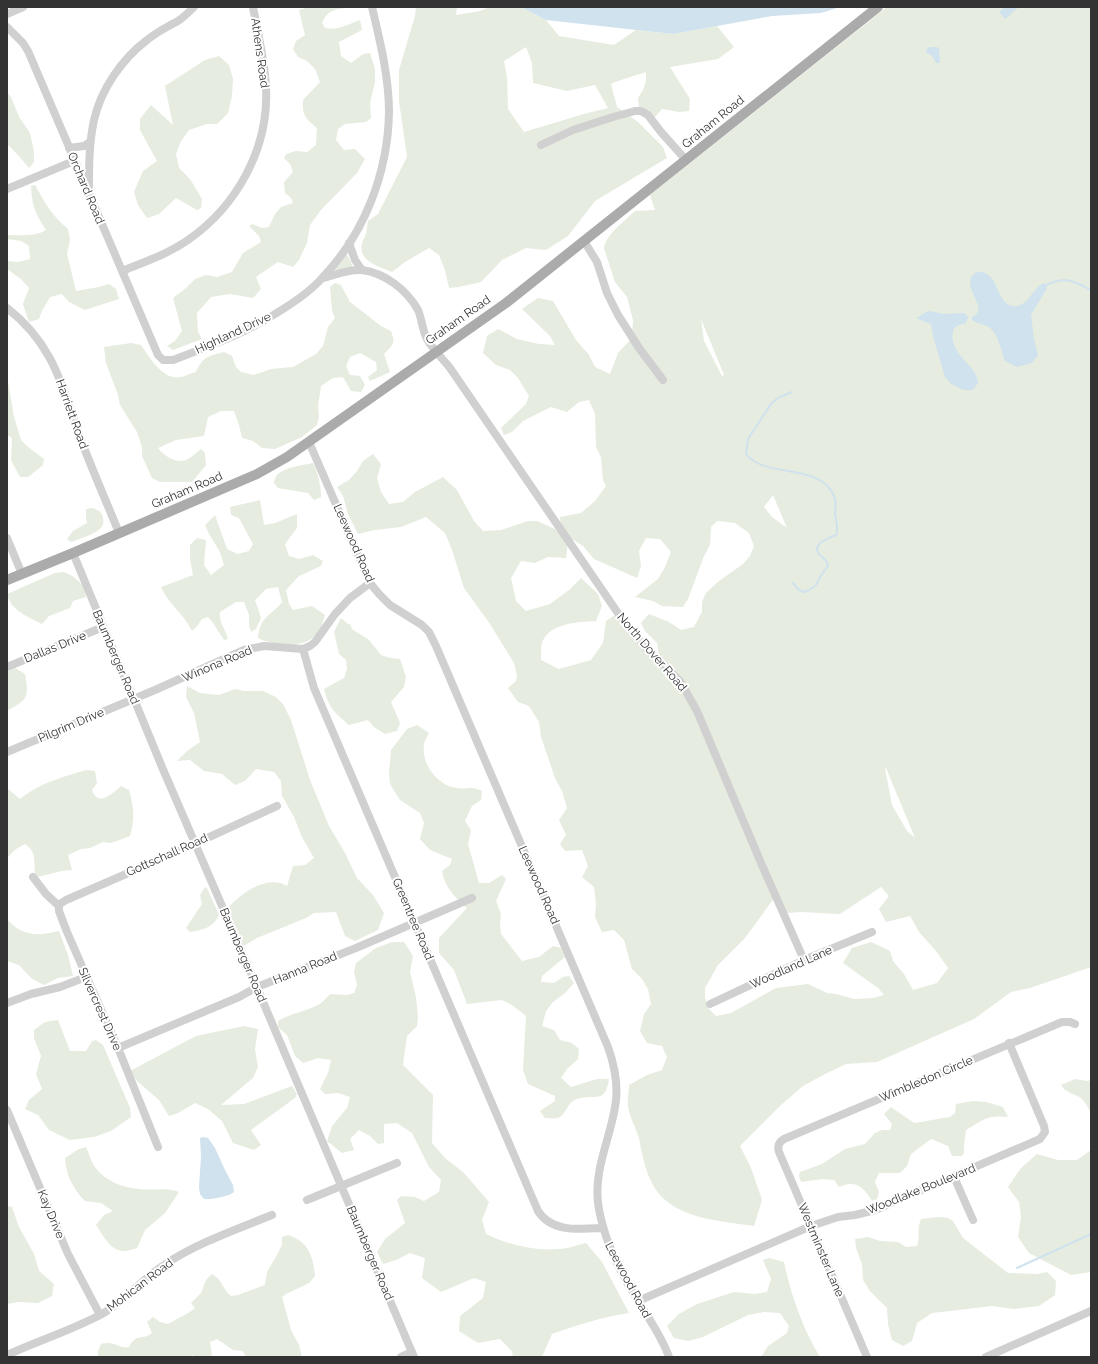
<svg xmlns="http://www.w3.org/2000/svg" width="1098" height="1364" font-family="Raleway,sans-serif">
<style>
.green{fill:#e6ecdf;fill-rule:evenodd}
.water{fill:#cfe2ee}
.lines{fill:none;stroke-linecap:round;stroke-linejoin:round}
.stream{stroke:#cfe2ee;stroke-width:2}
.minor{stroke:#d0d0d0;stroke-width:8}
.major{stroke:#ababab;stroke-width:10}
.labels{text-anchor:middle;stroke-width:4;stroke-linejoin:round;paint-order:stroke}
.street-label{font-size:12px;fill:#333;stroke:#fff}
</style>
<rect width="100%" height="100%" fill="#fff"/>
<g class="green">
<path d="M309,7H352C338,9 327,9 322,23L325,28C339,31 348,24 360,20L362,30L339,42L341,56L351,63L363,54L370,53L375,69V82L370,103L371,118L366,122L345,124L338,129L336,140L344,150L355,149L365,159L357,173L321,210L310,225L307,243L299,260L293,267L278,262L256,277L261,289L253,298L230,294L211,297L197,313L198,332L202,339L173,350L167,346L175,341L182,331L173,298L186,288L195,279L206,275L217,277L232,272L243,253L261,242L259,236L249,226L252,224L262,228L269,227L275,214L281,207L293,203L291,198L285,193L284,182L293,172L290,164L284,158L286,154L296,151L307,152L316,145L317,128C305,118 302,115 303,100L320,82L315,69L307,61L298,57L293,49L296,41L305,35L299,10Z"/>
<path d="M416,7H457L456,15L480,11L490,7H521L546,20L559,36L614,45L636,30L673,34L717,26L734,47L718,59L670,67L690,99L689,111L679,112L662,109L655,117L649,111L639,108L638,98L643,90L646,81V72L615,82L611,84L617,107L638,122L663,147L667,158L595,201L568,236L546,250L526,248L502,260L481,282L459,287L449,288L445,270L439,255L429,248L405,262L392,272C378,266 358,262 362,243C363,240 365,237 366,234C367,230 367,226 368,221L378,214L407,157L399,101V70L415,16ZM526,47L532,63L533,83L567,91L595,85L608,108L584,114L524,132L508,109L507,77L504,61Z"/>
<path d="M887,7H1091V967L1030,988L1011,992L974,1019L877,1062L846,1064L825,1074L803,1086L781,1105L740,1146L751,1168L762,1200L754,1226C721,1221 671,1219 653,1185C645,1171 642,1154 639,1138C636,1128 629,1116 628,1106C627,1100 629,1092 629,1085L647,1075L662,1070L667,1057L662,1046L647,1043L640,1031L644,1014L651,1004L648,989L642,979L632,969L624,940L614,930L602,932L595,917L596,904L594,887L582,877L588,866L582,850L565,851L560,844L566,835L559,820L567,808L562,791L555,778L541,737L539,722L529,706L518,702L508,688L516,681L517,675L514,663L490,624L464,588L452,550L445,533L426,517L401,527L375,530L358,534L348,514L343,496L337,487L349,480L357,471L363,461L373,454L381,464L377,478L381,492L389,504L403,502L415,492L443,477L457,490L474,521L483,531L501,530L528,521H537L555,529L568,542L566,558L548,557L535,563L521,561L511,578L516,601L526,611L550,604L569,590L581,578L598,594L602,606L596,621C577,622 545,623 541,647C541,651 541,656 541,660L559,669L591,660L603,643L606,621L618,613L660,662L657,643L645,631L641,623L649,614L669,622L681,630L694,627L702,612V602L706,593L719,581L743,564L750,556L754,546L749,533L735,523L717,521L711,527L710,545L704,556L688,599L683,607L662,606L653,601L635,597L658,579L665,567L671,552L660,539L646,538L639,551L641,566L637,578L594,559L583,546L562,533L560,517L581,513L595,501L606,486L603,480L601,457L596,447L595,414L589,400L579,402L567,412L551,407L523,421L512,432L504,435L501,428L526,404L529,396L518,378L510,370L496,365L483,353L487,336L498,329L517,339L539,344L555,345L550,336L522,309L538,298L553,301L576,340L589,355L595,367L610,374L618,353L632,338L633,320L627,297L615,282L604,248C607,233 625,221 635,211L655,210L650,195ZM701,319L724,375L722,376L704,341ZM773,495L787,528L772,517L764,507ZM885,768H886L915,838L907,831L892,805ZM881,887L889,896L879,909L886,922L910,916L919,932L936,951L948,968L937,983L913,990L904,974L893,961L890,951L871,942L852,948L843,963L878,988L884,995L873,998L854,999L836,994L827,993L808,984L776,988L731,1013L716,1016L708,1008L705,997V988L718,965L745,938L775,897L786,913L801,912L840,914Z"/>
<path d="M219,56L229,65L233,79L232,96L228,113L217,124H207L189,130L181,141L176,154L179,168L190,179L202,199L201,208L197,210L176,198L159,214L147,218L138,205L134,192L143,171L157,161L140,130V119L151,105L173,125L165,86L205,60Z"/>
<path d="M7,92L11,97L19,117L30,133L34,152V162L29,168L19,156L7,144Z"/>
<path d="M35,185C45,203 52,216 68,229L70,240L67,254L76,291L99,287L109,284L116,289L119,299L85,310L69,302L62,294L50,297L42,311L39,319L29,322L23,304L29,288L21,279L7,269V261L18,262L30,259L29,246L21,241L7,239V235C20,235 35,237 46,230C35,213 32,206 31,186Z"/>
<path d="M347,254L353,267L335,270V269Z"/>
<path d="M335,283L341,285L350,302L381,326L391,331C396,344 393,345 384,354L390,372L370,381L368,377L377,370L376,362L360,353L350,357L346,366L350,375L360,376L365,385L361,392L351,391L343,377L333,378L321,386L318,406L319,417L317,425L302,437L275,449L262,448L253,441L242,438L239,425L234,411H221L208,417L204,436L176,440L158,448C163,455 176,464 186,460C191,458 197,452 201,449L205,453L206,465L192,482H160L152,478L142,456V447L137,432L120,405L118,395L106,363L104,347L131,343L141,345C150,358 163,381 181,377C186,376 191,373 196,372C203,356 209,356 224,352L232,356L236,367L241,372L254,375L271,369L293,367L316,354L323,346L328,327L335,318L332,311L330,287Z"/>
<path d="M7,375L14,417L21,440L28,447L44,459L43,465L28,477H20L11,460L12,438L7,435Z"/>
<path d="M313,463C318,473 321,485 321,497L314,500L308,493L278,488L274,483C275,467 301,466 313,463Z"/>
<path d="M260,500L264,525L275,523L297,514V528L285,544L289,556L299,559L313,555L323,561L321,566L299,576L286,590L289,604L293,610L312,606L325,615C323,620 322,628 318,632C306,650 274,646 258,638C260,616 270,617 282,602L278,587L266,589L255,600L261,618L256,629L251,632L249,625V615L244,602H236L220,612C219,624 225,628 228,639L224,640L213,623L208,617L202,619L198,625L192,631C184,614 168,604 161,587L193,575L190,559V545L197,538L206,540L204,565L211,575L224,565L220,552L209,534L205,525L215,515L227,549L238,554L249,551L253,544L239,518L231,515L230,507Z"/>
<path d="M92,508C98,510 102,511 103,518C103,520 104,522 103,524C101,533 79,539 71,542L67,539L73,531L87,523L86,517V509Z"/>
<path d="M64,572C76,577 84,583 86,597L73,601L70,608L49,616L42,624C27,616 12,612 7,594L55,573Z"/>
<path d="M341,618L348,624H350L352,629L369,640L381,655L390,658L400,659L406,677L404,687L391,702L400,723L397,731L385,734L374,727L368,720L349,725C334,712 329,708 324,689L344,678L347,669L346,660L339,654L334,632Z"/>
<path d="M15,668L25,674C29,698 28,699 7,711V672Z"/>
<path d="M187,686L200,693L219,695L235,689L244,691H263L276,697L283,704L291,720L310,780L329,826L344,851L357,878L373,895L384,913L378,930L355,941L345,936L336,912L314,913L306,918L257,938L244,946L233,920L226,910C240,894 266,874 287,886L293,866L305,865L314,858L302,837L294,817L282,796L281,781L274,772L256,769L245,781L235,785L222,774L204,771L190,760L177,761L187,751L200,742L194,713L186,697Z"/>
<path d="M417,725L429,733C427,737 424,741 424,745C421,764 438,786 457,788C468,790 469,785 482,791L481,800L472,806L465,821L471,830L468,844L479,883H489L502,875L506,879L496,901L501,914L500,925L501,934L522,961L539,957L553,946L561,948L565,957L542,976L541,982L554,983L563,977L569,976L574,983L565,993L553,1002L546,1011L542,1026L554,1030L560,1040L572,1043L579,1049L578,1059L567,1069L561,1078L571,1087L597,1079H609C605,1105 595,1093 577,1099C567,1102 566,1115 558,1118C554,1119 549,1118 545,1118L540,1111L555,1101V1096L528,1084L523,1070L526,1016L512,1005L502,1000L467,1004L454,970L439,953V938L467,908C456,899 444,886 442,871L450,865L452,859L430,850L420,839L424,823L420,813L400,800L390,784L389,773L391,750L407,729Z"/>
<path d="M86,770L95,771L97,783L92,790C98,808 113,793 121,786L129,790C134,807 135,819 130,836L117,841L110,843L103,842L90,848L81,849L68,855L72,870C60,870 49,875 36,877C32,863 39,854 25,844L16,849L7,858V788L20,799C41,782 61,778 86,770Z"/>
<path d="M205,887L207,888L219,915C213,928 202,930 190,932L186,928L202,904L200,895Z"/>
<path d="M7,919C22,937 39,936 59,931L68,955L73,976L58,978L44,985L31,978L19,965L7,961Z"/>
<path d="M392,942H404L413,956L410,972L416,997L418,1018L417,1026L407,1036L403,1065L433,1095L432,1143L445,1158L464,1173L489,1202L482,1220L486,1234C509,1245 533,1251 558,1249C568,1249 577,1245 586,1243L602,1262L629,1313C602,1317 577,1325 552,1334L542,1357H513L512,1351L500,1339L478,1343L459,1331L460,1316L483,1298L486,1282L474,1278L441,1292L422,1278L425,1258L410,1253L396,1260L383,1264L377,1252L385,1239L405,1223L397,1200L401,1196L415,1197L424,1201L439,1192L441,1180L429,1167L412,1133L397,1123L384,1124V1143L378,1144L370,1136L359,1130L350,1139L354,1150L342,1153L327,1141L332,1126L347,1108L350,1097L338,1093L325,1094L320,1089L328,1073L331,1060L318,1058L303,1063L295,1056L287,1035L278,1027V1021C291,1013 305,1012 318,1005C322,1003 326,998 330,994L347,995L354,993L357,985L354,972L356,963L376,948Z"/>
<path d="M58,1020L70,1051H86L92,1041L96,1040L103,1045L130,1108L131,1117L111,1131L94,1137L70,1140L49,1130L38,1115L25,1109L29,1100L42,1089L36,1074L41,1056L34,1038V1030L45,1022Z"/>
<path d="M244,1026L258,1029L255,1049L258,1067L253,1078L221,1105L244,1104L292,1086L297,1094L295,1098L251,1130L261,1145L254,1150L233,1143L222,1121L208,1109L195,1103L178,1113L169,1116L159,1100L137,1081L130,1071L196,1036Z"/>
<path d="M1075,1079L1087,1081L1091,1080V1113C1088,1108 1086,1103 1082,1099C1074,1093 1067,1094 1061,1085Z"/>
<path d="M973,1101L986,1102L1003,1107L1008,1117C985,1115 984,1120 966,1130L964,1146V1153L962,1156H952L948,1146L931,1139L911,1154L907,1166L900,1173H879L875,1182L879,1192L877,1199L872,1201C869,1195 861,1184 852,1184C848,1183 843,1186 839,1187L834,1180L823,1179L801,1182L799,1176L800,1172L822,1164L845,1149L865,1144L875,1133L882,1130H890L892,1124L884,1114L891,1107L914,1123L950,1117L955,1113L956,1104Z"/>
<path d="M86,1147C89,1153 91,1162 95,1167C105,1181 123,1188 139,1189C153,1191 165,1187 179,1192L165,1213L145,1230L137,1248C133,1249 128,1251 124,1251C110,1251 103,1235 96,1225L104,1215L113,1211L101,1203L85,1201C73,1189 66,1175 65,1158L79,1149Z"/>
<path d="M1091,1150V1272L1071,1275L1029,1253L1018,1237L1021,1217L1019,1202L1008,1187L1021,1168L1037,1154L1058,1160H1077Z"/>
<path d="M7,1206L12,1207L19,1227L34,1254L39,1271L54,1284L52,1296L38,1303L18,1302L7,1304Z"/>
<path d="M939,1217L948,1218L953,1221L963,1238L1008,1273L1037,1274L1047,1272L1056,1281L1055,1295L1039,1306L1014,1309L992,1306L932,1313L917,1323L912,1341L903,1346L892,1340L888,1324L887,1308L870,1291L863,1280L862,1264L856,1248L855,1239L868,1237L880,1241L898,1242L906,1247L917,1246C921,1237 916,1231 921,1219Z"/>
<path d="M288,1235C309,1242 313,1256 315,1276L309,1283L286,1294L282,1297L291,1330L299,1345L302,1357H246L243,1351L233,1350L217,1339L210,1342L212,1357H197L192,1355L190,1357H98V1351L101,1344C115,1340 118,1349 129,1347C137,1332 142,1341 152,1333L147,1322L153,1317L160,1322L168,1324C176,1319 187,1315 195,1308L191,1303L201,1293L206,1280L212,1274C222,1279 223,1290 231,1296L238,1295L265,1285L267,1272L277,1255L282,1245V1237Z"/>
<path d="M769,1258L784,1262C790,1292 803,1330 820,1357H761L768,1346L787,1333L789,1326L780,1313L764,1312L748,1315L703,1337L688,1341L674,1338L667,1326L679,1314L697,1304L734,1292L755,1294L767,1292L771,1279L763,1260Z"/>
</g>
<g class="water">
<path d="M521,7H840L821,13L772,16L673,34L546,20Z"/>
<path d="M1005,7H1019L1005,19L999,12Z"/>
<path d="M930,47H937L939,49L940,62L939,63H936L932,56L926,52L927,49Z"/>
<path d="M977,272C1001,271 994,303 1013,306C1028,308 1032,288 1044,283L1047,288L1031,315L1034,339L1038,355L1032,363L1017,367L1005,361C1001,351 998,331 987,326C982,324 977,323 972,320V317L976,315L979,310C978,298 961,281 977,272Z"/>
<path d="M930,311L944,314L964,313L968,317L966,323L959,325L954,328C945,353 978,365 978,383L973,390H966L961,389L951,384L945,377L933,336L931,324L918,319L917,318L926,312Z"/>
<path d="M203,1137L208,1138L215,1148L224,1168L233,1185L234,1192C230,1196 211,1200 204,1199L200,1194L199,1187L201,1157L200,1138Z"/>
</g>
<g class="lines">
<g class="stream">
<path d="M1044,286C1064,276 1073,280 1091,290"/>
<path d="M792,392L778,398L771,404L748,439L746,454C765,479 820,462 834,496C837,502 835,508 835,514C836,521 839,528 836,535C829,538 811,544 819,554C823,559 827,559 828,566L820,577L816,585L809,590L804,592L799,590L793,583"/>
<path d="M1017,1268L1091,1234"/>
</g>
<g class="minor">
<path d="M7,14L23,7"/>
<path d="M7,27L23,43L28,51L158,355L163,360H173C207,347 244,334 275,314C290,305 312,290 323,277C365,233 388,172 389,112C389,77 380,41 372,7"/>
<path d="M541,145L573,130L613,117L635,111H641L648,115L661,132L686,160"/>
<path d="M69,148L84,146L90,142"/>
<path d="M7,189L74,161"/>
<path d="M89,189C89,166 89,143 94,120C101,89 122,59 147,40C157,32 167,27 178,21C184,17 189,12 194,7"/>
<path d="M584,241L597,262L607,293L618,315L639,348L663,380"/>
<path d="M349,243L355,260L362,270"/>
<path d="M122,271C144,262 168,254 188,240C237,206 269,148 266,88C265,61 258,34 253,7"/>
<path d="M323,278C335,275 349,269 362,270C385,273 407,290 418,310C422,319 422,330 427,339C433,350 443,359 450,368L620,616L645,647L680,681L697,711L761,863L804,960"/>
<path d="M7,308C56,346 63,391 83,445C94,474 107,503 119,533"/>
<path d="M309,442L370,583L379,594L390,605L422,625L429,632L436,646L608,1047C615,1067 619,1087 615,1107C610,1139 594,1169 598,1203C603,1239 619,1271 638,1301C649,1319 662,1337 669,1357"/>
<path d="M7,538L22,574"/>
<path d="M73,553L124,676L134,699L162,767L257,987L266,1009L414,1357"/>
<path d="M303,649L314,688L538,1211C552,1233 580,1229 603,1228"/>
<path d="M7,667L103,627"/>
<path d="M7,752L155,690L244,650L264,646L303,649L310,646L315,642L335,614L350,598L370,583"/>
<path d="M33,877L46,894L59,906V911L67,932L118,1048L158,1147"/>
<path d="M59,906L60,904L66,900L170,855L277,806"/>
<path d="M7,1003L31,994L60,987L86,977"/>
<path d="M710,1004L804,960L872,932"/>
<path d="M118,1048L239,997L257,987L356,948L472,898"/>
<path d="M7,1110L68,1254L100,1315"/>
<path d="M954,1177L973,1220"/>
<path d="M307,1200L397,1163"/>
<path d="M638,1301L811,1226L838,1217L855,1215L875,1210L1040,1139L1045,1132L1044,1126L1009,1043"/>
<path d="M7,1355C38,1341 72,1330 102,1314C125,1301 142,1279 164,1265C197,1243 235,1230 272,1215"/>
<path d="M401,1357L412,1352"/>
<path d="M867,1357L779,1152C777,1146 779,1142 784,1139L1062,1022H1070L1075,1024"/>
<path d="M986,1357L1091,1311"/>
</g>
<path class="major" d="M7,580L73,553L257,474L287,457L506,303L878,7"/>
</g>
<g class="labels">
<g class="street-label">
<text transform="translate(260 53) rotate(82)" y="4">Athens Road</text>
<text transform="translate(713 122) rotate(-39)" y="4">Graham Road</text>
<text transform="translate(86 188) rotate(67)" y="4">Orchard Road</text>
<text transform="translate(458 320) rotate(-35)" y="4">Graham Road</text>
<text transform="translate(233 333) rotate(-25)" y="4">Highland Drive</text>
<text transform="translate(72 414) rotate(70)" y="4">Harriett Road</text>
<text transform="translate(187 490) rotate(-23)" y="4">Graham Road</text>
<text transform="translate(354 543) rotate(66)" y="4">Leewood Road</text>
<text transform="translate(55 647) rotate(-22)" y="4">Dallas Drive</text>
<text transform="translate(652 652) rotate(49)" y="4">North Dover Road</text>
<text transform="translate(116 657) rotate(67)" y="4">Baumberger Road</text>
<text transform="translate(217 664) rotate(-23)" y="4">Winona Road</text>
<text transform="translate(71 725) rotate(-23)" y="4">Pilgrim Drive</text>
<text transform="translate(167 855) rotate(-24)" y="4">Gottschall Road</text>
<text transform="translate(539 885) rotate(66)" y="4">Leewood Road</text>
<text transform="translate(413 919) rotate(67)" y="4">Greentree Road</text>
<text transform="translate(243 955) rotate(67)" y="4">Baumberger Road</text>
<text transform="translate(791 967) rotate(-24)" y="4">Woodland Lane</text>
<text transform="translate(305 968) rotate(-22)" y="4">Hanna Road</text>
<text transform="translate(100 1009) rotate(66)" y="4">Silvercrest Drive</text>
<text transform="translate(926 1079) rotate(-23)" y="4">Wimbledon Circle</text>
<text transform="translate(921 1189) rotate(-22)" y="4">Woodlake Boulevard</text>
<text transform="translate(51 1214) rotate(67)" y="4">Kay Drive</text>
<text transform="translate(821 1250) rotate(67)" y="4">Westminster Lane</text>
<text transform="translate(370 1253) rotate(67)" y="4">Baumberger Road</text>
<text transform="translate(628 1280) rotate(62)" y="4">Leewood Road</text>
<text transform="translate(140 1285) rotate(-37)" y="4">Mohican Road</text>
</g>
</g>
<rect width="1098" height="1364" fill="none" stroke="#333333" stroke-width="16"/>
</svg>
